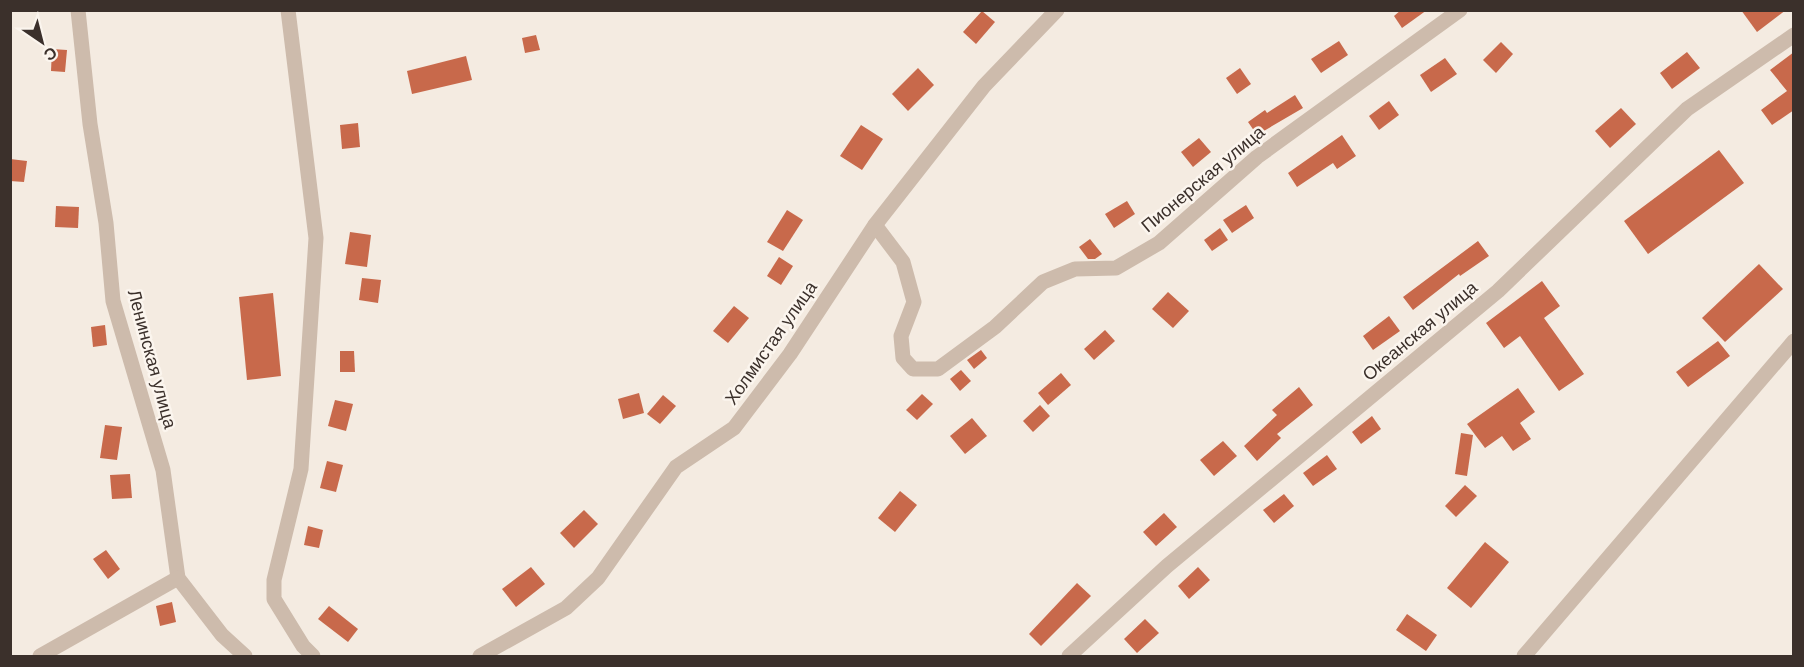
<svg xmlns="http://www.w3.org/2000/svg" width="1804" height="667" font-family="'DM Sans',sans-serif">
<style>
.building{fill:#c8694b}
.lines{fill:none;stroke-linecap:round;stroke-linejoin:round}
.minor{stroke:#cdbbac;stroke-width:15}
.labels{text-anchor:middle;stroke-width:5;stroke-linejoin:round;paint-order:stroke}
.street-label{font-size:18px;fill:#3b302b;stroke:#fbf5ee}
</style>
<rect width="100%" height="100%" fill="#f4ebe1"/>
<g class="building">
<path d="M1401,10H1427L1402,28L1394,16Z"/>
<path d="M1741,10H1786L1757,32Z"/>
<path d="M982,11L995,22L976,44L963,32Z"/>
<path d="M536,35L540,50L525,53L522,38Z"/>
<path d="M1339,41L1348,55L1321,73L1311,59Z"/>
<path d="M1501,42L1513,54L1496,73L1483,60Z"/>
<path d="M52,49L67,50L65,72L51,71Z"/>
<path d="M1687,52L1700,68L1672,89L1660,73Z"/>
<path d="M1794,52V110L1772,125L1761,110L1787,91L1770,70Z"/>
<path d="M466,56L472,80L412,94L407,71Z"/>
<path d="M1445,58L1457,74L1431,92L1420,75Z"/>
<path d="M918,68L934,85L908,111L892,94Z"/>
<path d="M1240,68L1251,84L1237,94L1226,78Z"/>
<path d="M1295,95L1303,108L1257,135L1248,122L1265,110L1267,113Z"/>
<path d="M1389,101L1399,115L1379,130L1369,116Z"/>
<path d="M1621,108L1636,124L1610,148L1595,131Z"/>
<path d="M358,123L360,147L342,149L340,125Z"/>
<path d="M861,125L883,139L862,170L840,156Z"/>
<path d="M1342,135L1356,156L1337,169L1333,163L1297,187L1288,173Z"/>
<path d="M1199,138L1211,152L1193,167L1181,152Z"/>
<path d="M1719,150L1744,183L1648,254L1624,221Z"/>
<path d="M10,159L27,161L24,182L10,181Z"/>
<path d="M1127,201L1135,214L1114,228L1105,214Z"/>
<path d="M1246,205L1254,218L1232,233L1223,220Z"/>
<path d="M56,206L79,207L78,228L55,227Z"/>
<path d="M787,210L803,220L783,251L767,242Z"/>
<path d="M1220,228L1228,240L1212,251L1204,240Z"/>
<path d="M350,232L371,235L367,267L345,264Z"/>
<path d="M1090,239L1102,254L1095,259H1088L1079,247Z"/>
<path d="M1478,241L1489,256L1460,276L1459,274L1413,310L1403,297Z"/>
<path d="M779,257L793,266L781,285L767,276Z"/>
<path d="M1759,264L1783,289L1725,342L1702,318Z"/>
<path d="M362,278L381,280L378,303L359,300Z"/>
<path d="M1542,281L1560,306L1544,318L1584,374L1559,391L1520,336L1504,348L1486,323Z"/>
<path d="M1168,292L1189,311L1173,328L1152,309Z"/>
<path d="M273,293L281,376L247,380L239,297Z"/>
<path d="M734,306L749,318L728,343L713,331Z"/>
<path d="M1389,316L1400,331L1373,350L1363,336Z"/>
<path d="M105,325L107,345L93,347L91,327Z"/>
<path d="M1105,330L1115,341L1094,360L1084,349Z"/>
<path d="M1718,341L1730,356L1688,387L1676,372Z"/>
<path d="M981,350L987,358L974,369L967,360Z"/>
<path d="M340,351H354L355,372H340Z"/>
<path d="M961,370L971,381L960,391L950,379Z"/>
<path d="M1061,373L1071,385L1048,405L1038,393Z"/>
<path d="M1299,387L1313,405L1277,434L1281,438L1257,461L1244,446L1277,415L1272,410Z"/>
<path d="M1518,388L1535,412L1520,423L1531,439L1513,451L1502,436L1485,448L1467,424Z"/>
<path d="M639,393L644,413L623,419L618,399Z"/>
<path d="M922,394L933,404L917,420L906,410Z"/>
<path d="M663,395L676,406L660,424L647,414Z"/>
<path d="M335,400L353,404L346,431L328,426Z"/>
<path d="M1040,405L1050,416L1033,432L1023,421Z"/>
<path d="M1372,416L1381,429L1361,444L1352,432Z"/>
<path d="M972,418L987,436L965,454L950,436Z"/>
<path d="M105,425L122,427L117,460L100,458Z"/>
<path d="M1461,433L1473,435L1467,476L1455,474Z"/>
<path d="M1223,441L1237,456L1214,476L1200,460Z"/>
<path d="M1327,455L1337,469L1313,486L1303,473Z"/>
<path d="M327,461L343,465L336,492L320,488Z"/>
<path d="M130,474L132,498L112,499L110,475Z"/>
<path d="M1465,485L1477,496L1456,517L1445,506Z"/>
<path d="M900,491L917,505L895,532L878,518Z"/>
<path d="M1284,494L1294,506L1274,523L1263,510Z"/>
<path d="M584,510L598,524L574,548L560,533Z"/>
<path d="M1164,513L1177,527L1156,546L1143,532Z"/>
<path d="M308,526L323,530L319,548L304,545Z"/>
<path d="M1485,542L1509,562L1471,608L1447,588Z"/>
<path d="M106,550L120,569L108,579L93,559Z"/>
<path d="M531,567L545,584L516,607L502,589Z"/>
<path d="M1198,567L1210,580L1189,599L1178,586Z"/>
<path d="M1077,583L1091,596L1041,646L1029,634Z"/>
<path d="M172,602L176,622L160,626L156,606Z"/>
<path d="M329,606L358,629L348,642L318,619Z"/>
<path d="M1407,614L1437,635L1426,651L1396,630Z"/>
<path d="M1145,619L1159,633L1137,653L1124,639Z"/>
</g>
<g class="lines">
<g class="minor">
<path d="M78,10L90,124L106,223L113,301L163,470L178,578L222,635L245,656"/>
<path d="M288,10L316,238L301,469L274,580V599L303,646L313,656"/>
<path d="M875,225L903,262L914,302L901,336L903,358L913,369H938L995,327L1043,282L1075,269L1116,268L1159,243L1257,157L1460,10"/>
<path d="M40,656L178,578"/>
<path d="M480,656L566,608L598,578L676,467L734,428L790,354L875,225L984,86L1057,10"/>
<path d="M1069,656L1167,566L1498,291L1687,109L1794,35"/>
<path d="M1524,656L1794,341"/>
</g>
</g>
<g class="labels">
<g class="street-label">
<text transform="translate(1203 179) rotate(-40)" y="6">Пионерская улица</text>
<text transform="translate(1420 331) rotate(-40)" y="6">Океанская улица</text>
<text transform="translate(771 343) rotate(-55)" y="6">Холмистая улица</text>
<text transform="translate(152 359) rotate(75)" y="6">Ленинская улица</text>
</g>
</g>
<rect width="1804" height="667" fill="none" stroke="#3b302b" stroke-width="24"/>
<g transform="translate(42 42) rotate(145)" stroke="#fbf5ee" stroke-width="4.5" paint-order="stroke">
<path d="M0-4.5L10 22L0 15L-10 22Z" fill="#3b302b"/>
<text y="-9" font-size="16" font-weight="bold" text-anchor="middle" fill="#3b302b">С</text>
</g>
</svg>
